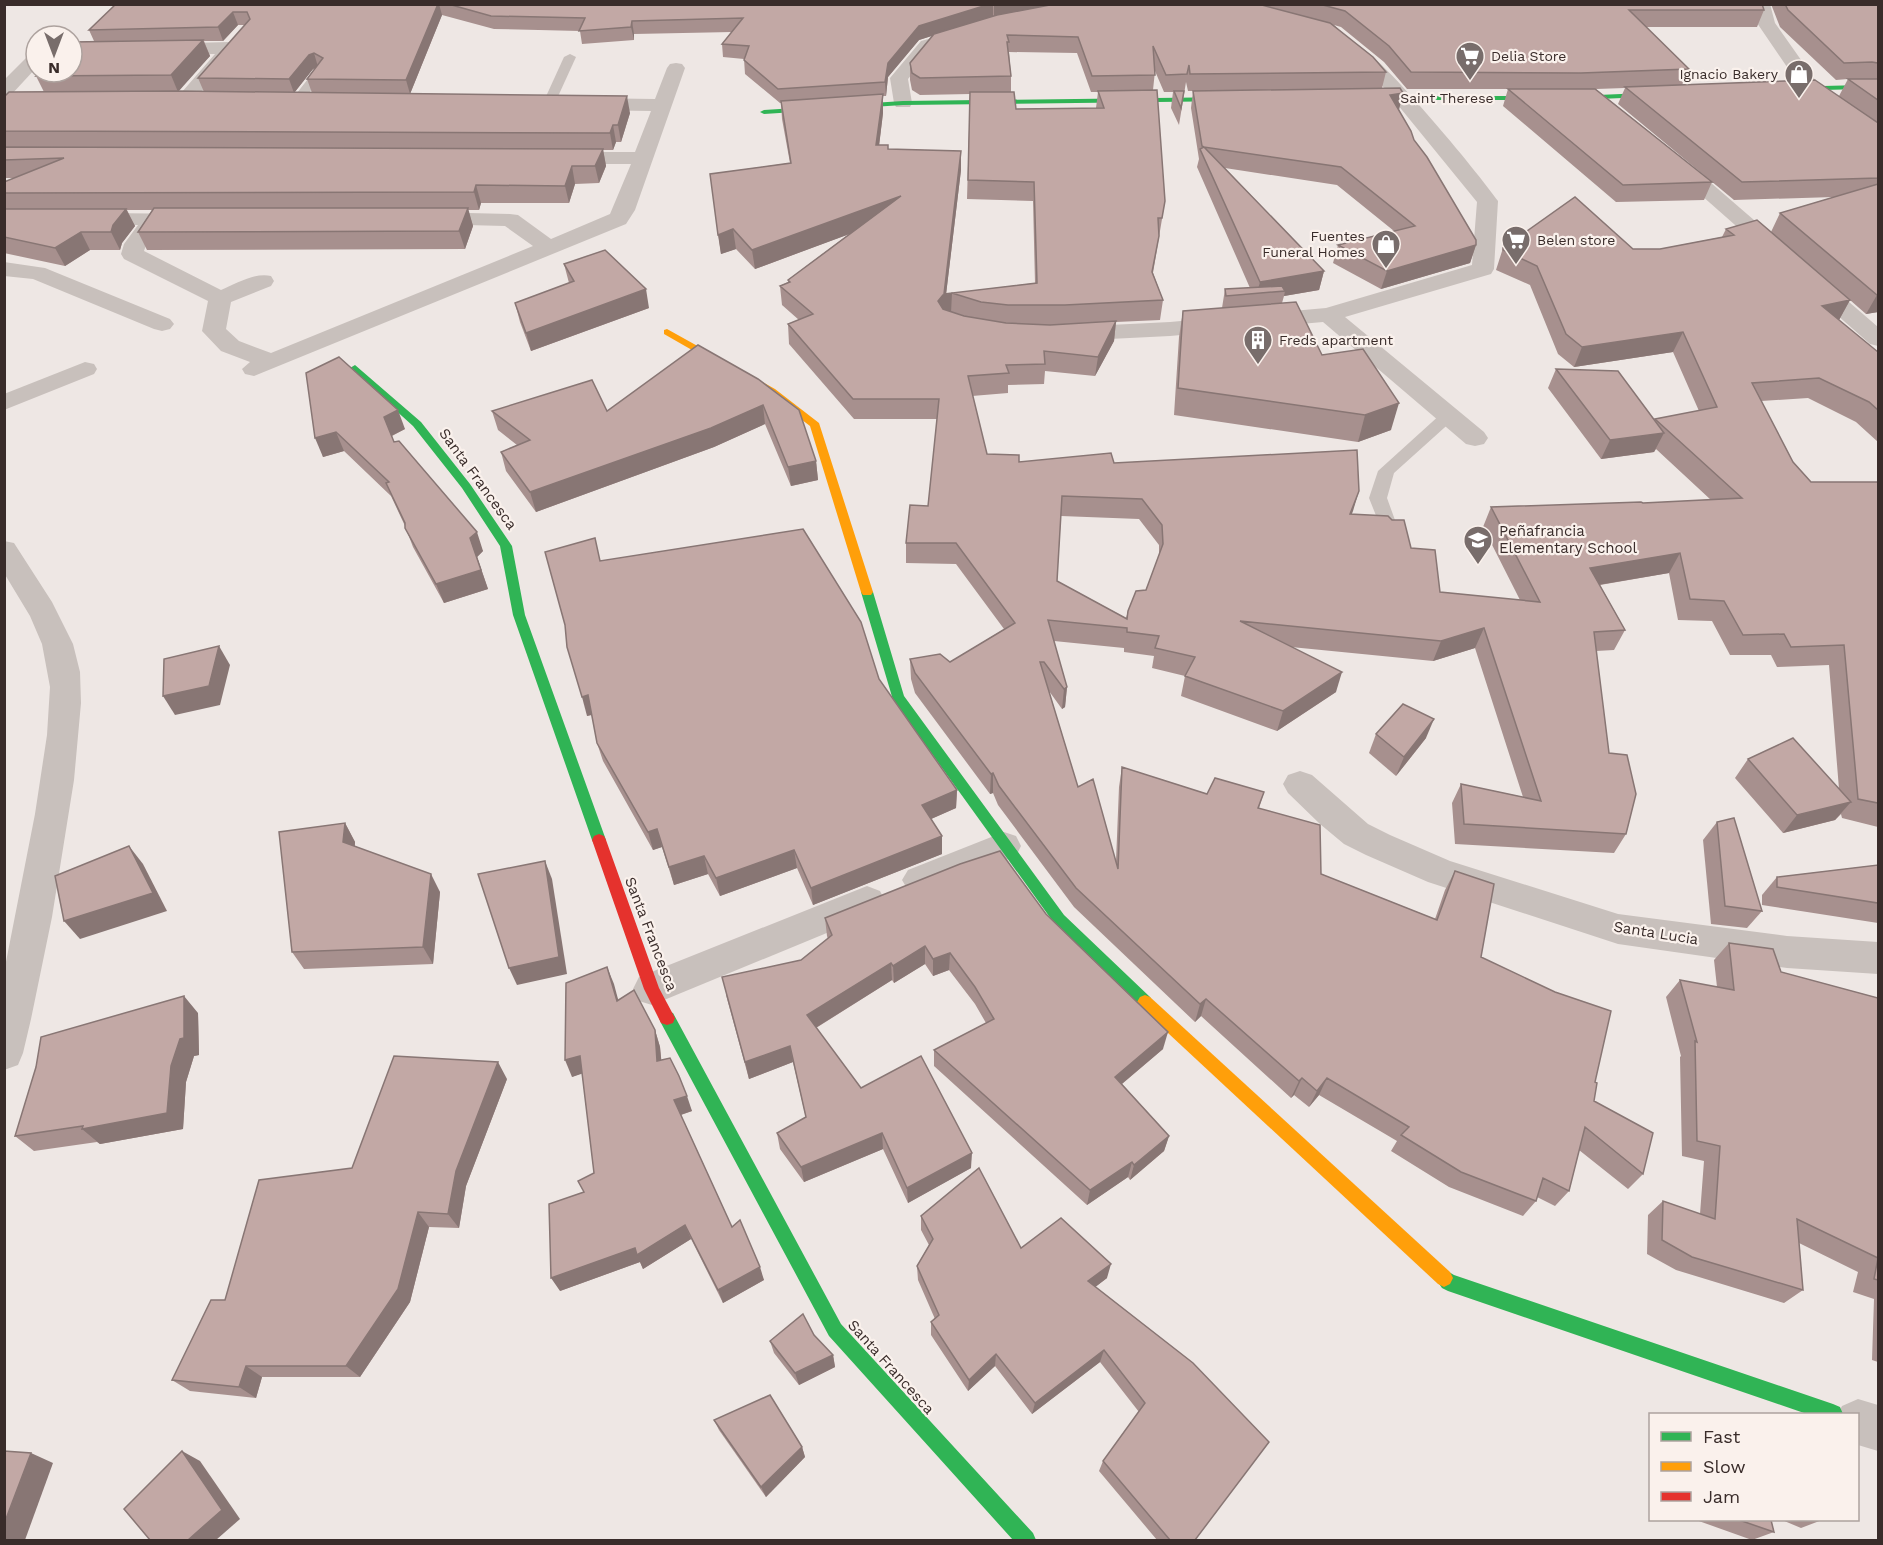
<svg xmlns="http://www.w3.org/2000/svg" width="1883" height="1545" font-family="'Work Sans',sans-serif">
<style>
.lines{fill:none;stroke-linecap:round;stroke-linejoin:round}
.lane{fill:#c8c0bc;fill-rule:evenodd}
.street{fill:#c8c0bc;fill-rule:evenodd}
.fast{fill:#30b455;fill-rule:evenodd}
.slow{fill:#ff9f0a;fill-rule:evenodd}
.jam{fill:#e5322d;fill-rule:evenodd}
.wall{fill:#a7908e;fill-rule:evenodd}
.shaded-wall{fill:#887674}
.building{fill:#c2a8a5;stroke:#887674;stroke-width:1.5;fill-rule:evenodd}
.labels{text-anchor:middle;stroke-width:4.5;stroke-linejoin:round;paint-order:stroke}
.far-poi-label{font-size:14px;fill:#392c2a;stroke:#faf1ec;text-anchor:start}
.far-street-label{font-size:14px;fill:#392c2a;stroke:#faf1ec}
.street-label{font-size:15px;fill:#392c2a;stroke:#faf1ec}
.poi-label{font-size:15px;fill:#392c2a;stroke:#faf1ec;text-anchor:start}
</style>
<rect width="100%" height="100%" fill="#eee7e4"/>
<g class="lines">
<g class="lane">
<path d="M570,54L576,57L555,103L549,107L545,106L543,103L564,57Z"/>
<path d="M319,69L325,72L323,74L301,104H293V98L315,70Z"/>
<path d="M1448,411L1456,416L1454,419L1394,473L1387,498L1400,534L1397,538H1385L1369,498L1378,471L1442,413Z"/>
</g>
<g class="street">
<path d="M1753,4H1770L1775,23L1818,84L1878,126V141L1871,139L1804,92L1757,23Z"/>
<path d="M946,34L952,35L955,39L952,43L933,49L908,79L912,103L910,107H896L894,103L890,78L921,41Z"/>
<path d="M230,42L236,43L239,47L236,51L191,104H177L175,100L215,54L72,56V46Z"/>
<path d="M1352,42C1375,47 1480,175 1498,201L1494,269L1491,274L1345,317L1484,432L1488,438L1484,444L1475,446L1466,444L1323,322L1170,336L1069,341L1061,339L1057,334L1061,329L1069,327L1170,322L1326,308L1472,265L1477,202L1371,72L1346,51L1343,47L1346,43Z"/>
<path d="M36,53V68L11,95L4,96V80L30,54Z"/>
<path d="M676,63L682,64L685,68L635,210L626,224L254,376L245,374L242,369L250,362L221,351L202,331L208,301L124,259L121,254L124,244L138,225L4,224V212L200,214L203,219L200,224L160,225L146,245L144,251L221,290C236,284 255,272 271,276L274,281L271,286L231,302L226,329L239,341L271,353L533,246L505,226L427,224L419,223L416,218L419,213L427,212L510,214L518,215L551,239L610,214L631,164H559L552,162L549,158L552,154L559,152H635L651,111L584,110L577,108L575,104L577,100L584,98L655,99L667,68L670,64Z"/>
<path d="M1674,155L1681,157L1878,327V346L1870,344L1667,165L1664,161L1667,157Z"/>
<path d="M4,262L45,268L170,319L174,324L170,329L162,331L154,329L33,279L4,276Z"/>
<path d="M85,362L94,364L97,369L94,374L4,410V394Z"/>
<path d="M4,541L14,543L52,602L73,644L80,672L81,703L74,780L52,917L31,1019L23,1053L18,1065L4,1070V972L35,814L47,735L50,687L42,644L30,616L4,573Z"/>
<path d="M1300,771L1312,775L1368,824L1390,835L1450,861L1618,914L1787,936L1878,942V974L1787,968L1618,944L1428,882L1366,855L1344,844L1320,824L1288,793L1283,784L1288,775Z"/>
<path d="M1004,832L1016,836L1021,846L1016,856L920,894L908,890L902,880L908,870Z"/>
<path d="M867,886L880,891L885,901L880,911L652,1005L639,1001L633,989L639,977Z"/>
<path d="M1858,1399L1878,1405V1451L1858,1445V1414H1838L1842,1406Z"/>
</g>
<g class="fast">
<path d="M1863,85L1878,87V91L1863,89L1782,91L1778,89L1782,87Z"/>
<path d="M1667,92H1670V96L1575,100H1356L1352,98L1356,96H1575Z"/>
<path d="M1235,97L1239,99L1238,101L903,105L764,114L760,112L764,110L903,101Z"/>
<path d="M355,365L421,422L470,484L512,546L525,615L606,840L604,844H594L592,840L513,615L500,546L462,488L413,426L351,370L350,368Z"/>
<path d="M867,588L873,592L904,696L1064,915L1150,997L1153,1002L1150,1007L1145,1009L1140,1007L1054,923L893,700L861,592Z"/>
<path d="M667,1011L673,1013L841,1324L1033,1533L1036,1540H1013L829,1336L661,1023L659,1018L661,1013Z"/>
<path d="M1444,1269L1454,1275L1833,1404L1840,1407L1843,1414H1807L1448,1291L1442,1288L1435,1278L1438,1272Z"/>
</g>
<g class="slow">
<path d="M667,329L775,389L819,423L873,592L871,595H863L861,592L810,426L767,393L664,334V330Z"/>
<path d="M1145,995L1150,997L1450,1272L1453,1278L1450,1284L1444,1287L1438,1284L1140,1007L1137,1002L1140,997Z"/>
</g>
<path class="jam" d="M599,834L604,836L606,840L659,988L675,1018L673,1023L667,1025L661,1023L644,989L592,840L594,836Z"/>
</g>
<g class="wall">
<path d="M116,4H1762L1764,10L1757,27H1646L1689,69L1682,85L1839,96L1848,79L1836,80L1780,27L1771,4H1878V312L1866,314L1850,300L1839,320L1878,352V442L1856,422L1808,398L1761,401L1793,462L1811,482H1878V827L1842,818L1841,814L1835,820L1783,833L1735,778L1748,759L1839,789L1829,665L1777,667L1771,655H1730L1712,621L1678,620L1669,573L1600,585L1625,630L1614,650L1596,651L1609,753L1626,834L1614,853L1455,844L1452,803L1461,784L1523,797L1475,648L1433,661L1291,647L1336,692L1277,731L1181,696L1185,676L1152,668L1154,656L1124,652V648L1054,641L1067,687L1065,707L1062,709L1049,691L1078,787L1116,861L1119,787L1122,767L1207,794L1264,792L1259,808L1321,874L1435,919L1445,890L1455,871L1481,957L1595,1082L1594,1101L1643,1174L1628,1189L1579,1150L1569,1191L1555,1206L1537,1197L1536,1201L1523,1216L1449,1187L1391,1151L1397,1141L1319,1095L1309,1107L1294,1095L1291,1098L1201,1016L1195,1022L1074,907L998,805L993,793L990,794L915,693L911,679L910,659L950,662L1004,629L956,564L906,563V543L928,506L937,419H854L789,344L788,324L799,320L782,305L780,286L788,282V280L849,234L755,269L736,249L721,254L710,174L790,163L782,119L781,103H780L745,74L744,59L723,57L722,44L732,32L634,34V40L582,44L580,31L494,29L442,15L410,94L630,113L621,142H616L613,150H603L606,166L599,183L575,184L569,203H481L479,210H468L473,226L465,249L147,250L138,232L152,210H127L135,226L122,243L120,250H90L65,266L4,253V193L15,178H4V97L44,92L36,76L94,41L89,30ZM238,25H245L198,78L204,92L178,91L210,56L204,41H223ZM1334,25L1341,27L1384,62L1407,89H1508L1503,106L1616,202L1704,200L1712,182L1596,89L1625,88L1618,104L1734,200L1834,197L1780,213L1771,232L1726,229L1722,237L1660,249H1633L1503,248L1496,270L1530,285L1558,354L1574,367L1673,352L1699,411L1655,419V420L1556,369L1548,388L1601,459L1654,452L1656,449L1711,500L1643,503L1491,507L1483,527L1520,600L1440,592L1411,548L1352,514L1114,463L1019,462L987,454L972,396L1008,393V385L1044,384L1045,371L1095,376L1114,341L1116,322L1160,320L1163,300L1153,273L1165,201L1153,90L1155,71L1164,92H1173L1171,108L1179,125L1186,82L1188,91H1193L1191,108L1199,159L1197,167L1250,288L1225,289L1222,308L1183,311L1179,337L1174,415L1358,442L1391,430L1322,355L1282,303L1284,296L1319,290L1324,271L1225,168L1337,185L1394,231L1338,245L1333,263L1381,289L1470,263L1476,245L1414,140L1399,110L1382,88L1386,72ZM934,35L910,63V80L912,90L920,95L970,94L967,199L1033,201L1035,283L946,294L961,170V151L888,149L879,145L883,113V96H886L888,77L919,40ZM1009,52L1077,53L1091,92H1098L1096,108L1016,109L1011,92V76ZM315,68L307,79L312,93H294L313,69ZM1061,516L1139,519L1159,545V555L1146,590L1128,611L1126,618L1057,581Z"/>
<path d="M564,264L649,308L531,351L520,322L515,303L569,283Z"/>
<path d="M306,373L405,429L392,436L394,442L483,551L477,557L488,589L444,603L413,547L405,526L391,496L344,451L323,457Z"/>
<path d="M758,379L816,461L818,480L791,486L765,424L714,447L536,512L506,471L501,452L517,445L498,430L492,411H607Z"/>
<path d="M601,561L879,679L957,790L956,808L931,819L942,836V854L813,905L797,868L720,896L708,874L674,885L662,847L653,850L603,761L597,743L592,715L587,716Z"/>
<path d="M1376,734L1426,738L1396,776L1369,753Z"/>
<path d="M1717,822L1762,911L1747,928L1711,924L1703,840Z"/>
<path d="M345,823L355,842V846L440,892L433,964L304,969L292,952Z"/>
<path d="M1878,865V923L1762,905V895L1777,877Z"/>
<path d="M1046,914L1163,1049L1122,1084L1169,1136L1164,1151L1130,1180L1128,1177L1087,1205L934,1066V1050L986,1023L975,1004L949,970L933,976L925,964L894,983L892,980L816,1028L861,1088L971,1168L908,1203L883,1149L804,1182L780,1149L777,1133L806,1118L793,1062L749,1079L726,995L801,960L828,939L827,936L825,918Z"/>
<path d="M1729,943L1781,972L1878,998V1362L1872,1360L1874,1299L1853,1292L1858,1272L1799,1243L1803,1290L1784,1303L1676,1270L1647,1254L1648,1215L1663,1201L1700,1214L1704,1161L1682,1156L1680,1057L1681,1056L1666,997L1680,980L1717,987L1714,960Z"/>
<path d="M607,967L618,1000L655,1030L660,1047L661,1060L692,1111L681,1115L732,1227L764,1280L723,1303L691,1239L643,1269L640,1262L560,1291L584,1192L594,1173L582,1073L572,1077Z"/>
<path d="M198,1013L199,1055L194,1056L186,1082L183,1129L100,1144L97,1142L34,1151L15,1136Z"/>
<path d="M507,1079L466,1186L459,1228L429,1227L410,1302L360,1377H262L256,1398L190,1391L172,1380L225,1300L352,1168Z"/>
<path d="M921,1216L1107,1278L1095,1287L1193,1363L1195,1540H1157L1099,1471L1103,1461L1139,1412L1100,1362L1032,1414L995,1366L968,1391L931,1335V1322L935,1319L918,1280L917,1266L929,1245L921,1230Z"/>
<path d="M770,1341L833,1355L835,1367L799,1385L774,1353Z"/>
<path d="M714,1420L802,1447L805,1457L766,1497L719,1430Z"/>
<path d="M1696,1520H1771L1774,1532L1752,1540Z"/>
<path d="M1782,1520H1822L1801,1528Z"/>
</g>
<g class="shaded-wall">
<path d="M438,4H439L442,15L410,94L406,80Z"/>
<path d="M990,4H993V17L919,40L888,77L886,96L885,82L888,63L919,26Z"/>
<path d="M994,4H1065L994,17Z"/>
<path d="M233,12L238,25L223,41L218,27Z"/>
<path d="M632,21L634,34V40L631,27Z"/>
<path d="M203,40L210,56L178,92L171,75Z"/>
<path d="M314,53L318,67L313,69L294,93L289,79L309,55Z"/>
<path d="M1403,93L1399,110L1390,95Z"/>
<path d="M883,94V113L877,163L876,145Z"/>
<path d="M627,96L630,113L621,142L618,125Z"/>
<path d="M613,125L616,142L613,150L610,133Z"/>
<path d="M603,149L606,166L599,183L595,166Z"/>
<path d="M961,151V170L946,295L952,293L951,313L943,315L938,301Z"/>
<path d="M572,166L575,184L569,203L565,186Z"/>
<path d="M476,185L481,203L479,210L474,192Z"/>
<path d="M901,196V215L755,269L752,250Z"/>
<path d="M468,208L473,226L465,249L459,231Z"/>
<path d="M126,209L135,226L122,243L120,250L111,232L113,225Z"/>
<path d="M733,229L736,249L721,254L718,235Z"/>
<path d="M81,232L90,250L65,266L55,248Z"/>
<path d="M1476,245L1470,263L1381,289L1387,271Z"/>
<path d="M1324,271L1319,290L1284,296L1285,291L1257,293L1260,282Z"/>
<path d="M646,289L649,308L531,351L526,333Z"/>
<path d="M1877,295H1878V312L1866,314Z"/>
<path d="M1850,300L1839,320L1822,306Z"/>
<path d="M1116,321L1114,341L1095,376L1098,357Z"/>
<path d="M1683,332L1673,352L1574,367L1582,347Z"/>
<path d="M1399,403L1391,430L1358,442L1365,415Z"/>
<path d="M763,405L765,424L714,447L536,512L530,492Z"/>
<path d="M398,410L405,429L391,436L384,417Z"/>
<path d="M336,432L344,451L323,457L315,438Z"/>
<path d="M1664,433L1654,452L1601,459L1610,440Z"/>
<path d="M816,461L818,480L791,486L788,467Z"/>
<path d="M1359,491L1353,511L1344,535L1350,514Z"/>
<path d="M477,532L483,551L477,557L488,589L444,603L436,584L470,538Z"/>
<path d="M1680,553L1669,573L1580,588L1590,568Z"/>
<path d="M1484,628L1475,648L1433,661L1441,641Z"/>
<path d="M219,646L230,665L220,705L175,715L163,696Z"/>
<path d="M1342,672L1336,692L1277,731L1283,711Z"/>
<path d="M1067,687L1065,707L1062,709L1064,689Z"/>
<path d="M588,695L594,714L587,716L582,697Z"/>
<path d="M1434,719L1426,738L1396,776L1404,757Z"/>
<path d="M993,773V793L990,794L991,774Z"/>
<path d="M957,790L956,808L922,823V805Z"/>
<path d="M1851,802L1835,820L1783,833L1797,815Z"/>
<path d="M345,823L355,842L354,860L343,842Z"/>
<path d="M657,829L662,847L653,850L648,832Z"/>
<path d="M942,836V854L813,905L811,888Z"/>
<path d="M129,846L143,864L167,911L80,939L64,921Z"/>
<path d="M794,850L797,868L720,896L716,878Z"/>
<path d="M704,856L708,874L674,885L669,867Z"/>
<path d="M545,861L552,879L567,974L517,985L509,968Z"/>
<path d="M431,874L440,892L433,964L423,947Z"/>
<path d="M925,946V964L894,983L893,966Z"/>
<path d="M950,953L949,970L933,976V959Z"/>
<path d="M891,963L892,980L809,1032L807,1015Z"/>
<path d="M607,967L614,984L623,1018L617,1001Z"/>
<path d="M184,996L198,1013L199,1055L194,1056L186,1082L183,1129L100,1144L82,1129L171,1066Z"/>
<path d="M1206,999L1201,1016L1195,1022L1200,1004Z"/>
<path d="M655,1030L660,1047L663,1077L657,1061Z"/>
<path d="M1168,1032L1163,1049L1111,1093L1115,1077Z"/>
<path d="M790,1046L793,1062L749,1079L745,1062Z"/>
<path d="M580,1056L587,1072L572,1077L565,1060Z"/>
<path d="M498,1062L507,1079L466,1186L459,1228L448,1214L456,1171Z"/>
<path d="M1302,1078L1294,1095L1291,1098L1299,1081Z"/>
<path d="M1327,1078L1319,1095L1309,1107L1317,1091Z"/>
<path d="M687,1096L692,1111L680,1115L674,1100Z"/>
<path d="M882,1133L883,1149L804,1182L801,1167Z"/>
<path d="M1169,1136L1164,1151L1130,1180L1134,1165Z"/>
<path d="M972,1153L971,1168L908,1203L907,1188Z"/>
<path d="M1132,1162L1128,1177L1087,1205L1090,1190Z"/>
<path d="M418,1212L429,1227L410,1302L360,1377L346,1366Z"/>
<path d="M685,1225L691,1239L643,1269L640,1262L560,1291L551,1278Z"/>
<path d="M1111,1264L1107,1278L1085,1295L1088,1281Z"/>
<path d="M760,1267L764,1280L723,1303L718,1290Z"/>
<path d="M1104,1350L1100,1362L1032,1414L1035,1403Z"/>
<path d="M996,1354L995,1366L968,1391L969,1380Z"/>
<path d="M833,1355L835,1367L799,1385L795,1373Z"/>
<path d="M246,1366L262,1377L256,1398L239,1387Z"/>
<path d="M802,1447L805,1457L766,1497L761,1487Z"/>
<path d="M182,1451L200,1461L240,1519L216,1540H188Z"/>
<path d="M31,1453L53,1463L25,1540H4V1524Z"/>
</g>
<g class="building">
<path d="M116,4H438L406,80L307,79L323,58L314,53L309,55L289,79L198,78L250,19L247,12H233L218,27L89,30Z"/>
<path d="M448,4H990L919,26L888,63L885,82L778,89L744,60L749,46L722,44L743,18L632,21L631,27L579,31L585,18L491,16Z"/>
<path d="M1055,4H1258L1330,23L1373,57L1386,72L1190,74L1189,65L1187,74L1166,75L1153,46L1155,75L1092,76L1078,37L1007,35L1009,42H1007L1011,76L920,78L912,73L910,63L934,34L997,15Z"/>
<path d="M1319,4H1762L1764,10H1629L1689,69L1581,73L1411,72L1389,46L1345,11Z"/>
<path d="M1785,4H1878V63L1872,62L1844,63L1788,10Z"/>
<path d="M203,40L171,75L36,76L40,72H72V42Z"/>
<path d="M1848,79H1878V100Z"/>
<path d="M1815,80L1878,123V178L1742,182L1625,87Z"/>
<path d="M1400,88L1403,93L1390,95L1411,131L1414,140L1427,157L1476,240V245L1387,271L1338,245L1415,226L1341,167L1204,147L1324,271L1260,282L1200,149L1204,147L1202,146L1193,91Z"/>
<path d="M1508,89H1595L1712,182L1623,185Z"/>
<path d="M1157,90L1165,201L1162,218H1158L1159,236L1152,272L1163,300L1065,305H1008L981,302L952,293L943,295L938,301L943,309L964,316L1006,323L1050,325L1116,321L1098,357L1044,351L1045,364L1006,365L1009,373L968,376L987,454L1019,455V462L1111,453L1114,463L1357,450L1359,491L1350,514L1388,516L1392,520H1404L1411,548L1435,550L1440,592L1540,602L1491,507L1641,502L1643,503L1742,498L1655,419L1717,407L1683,332L1582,347L1566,334L1537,266L1503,250V248L1575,197L1633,249H1660L1734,235L1726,229L1757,220L1850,300L1822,306L1878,352V410L1869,402L1819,378L1752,383L1793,462L1811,482H1878V803L1858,799L1844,645L1791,647L1784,634L1743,635L1724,601L1690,599L1680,553L1590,568L1625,630L1594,632L1609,753L1627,755L1636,794L1626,834L1464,824L1461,784L1541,801L1484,628L1441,641L1240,621L1342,672L1283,711L1185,676L1195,657L1155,648L1159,636L1127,632V628L1048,620L1067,687L1064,689L1044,662H1040L1078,787L1093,779L1118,869L1122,767L1207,794L1215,778L1264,792L1258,808L1320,825L1321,874L1437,920L1455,871L1494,884L1481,957L1555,992L1611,1011L1595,1082L1597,1083L1594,1101L1653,1133L1643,1174L1585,1127L1569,1191L1543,1178L1536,1201L1461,1172L1401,1135L1409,1127L1327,1078L1317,1091L1302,1078L1299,1081L1206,999L1200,1004L1076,888L999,786L993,773L991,774L915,673L910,659L940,654L950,662L1015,623L956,543H906L910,505L928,506L939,399H853L788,324L813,314L780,286L790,282L788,280L901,196L752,250L733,229L718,235L710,174L791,163L781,101L883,94L876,145H888V149L961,151L944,294L1037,283L1034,182L968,180L970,92H1014L1016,109L1104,108L1098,91ZM1062,496L1142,499L1162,525L1163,544L1146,590L1136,591L1128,611L1127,619L1057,581Z"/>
<path d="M177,91L627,96L618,125H613L610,133L4,131V97L9,92Z"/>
<path d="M1174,91H1184L1181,108Z"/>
<path d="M4,147L603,149L595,166H572L565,186L476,185L474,192L4,193V182L64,158L4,160Z"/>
<path d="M1878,184V295H1877L1780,213Z"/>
<path d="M154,208H468L459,231L138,232Z"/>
<path d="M4,209H126L113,225L111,232H81L55,248L4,237Z"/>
<path d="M605,250L646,289L526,333L515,303L574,281L564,264Z"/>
<path d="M1282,286L1285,291L1226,296L1225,289Z"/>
<path d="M1296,302L1322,355L1363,349L1399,403L1365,415L1178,388L1183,311Z"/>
<path d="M698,345L758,379L799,410L816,461L788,467L763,405L711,428L530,492L501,452L530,440L492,411L592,380L607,411Z"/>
<path d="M339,357L398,410L384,417L394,442L399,441L477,532L470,538L481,570L436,584L405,528V523L386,483L389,482L336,432L315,438L306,373Z"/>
<path d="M1556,369L1618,371L1664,433L1610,440Z"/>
<path d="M803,529L861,622L879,679L957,790L922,805L942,836L811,888L794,850L716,878L704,856L669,867L657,829L648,832L597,743L588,695L582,697L567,647L565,625L545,552L595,538L600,561Z"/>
<path d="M219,646L209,686L163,696L164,659Z"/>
<path d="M1403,704L1434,719L1404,757L1376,734Z"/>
<path d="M1793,738L1851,802L1797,815L1748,759Z"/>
<path d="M1734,818L1762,911L1725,906L1717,822Z"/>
<path d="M345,823L343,842L431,874L423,947L292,952L279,832Z"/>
<path d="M129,846L153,893L64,921L55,876Z"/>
<path d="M1000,851L1046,914L1168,1032L1115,1077L1169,1136L1134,1165L1132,1162L1090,1190L934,1050L994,1019L975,987L950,953L933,959L925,946L893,966L891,963L807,1015L861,1088L921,1056L972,1153L907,1188L882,1133L801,1167L777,1133L806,1117L790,1046L745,1062L722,977L801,960L832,935L825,918L960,864Z"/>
<path d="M545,861L559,957L509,968L478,874Z"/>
<path d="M1878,865V903L1777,887V877Z"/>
<path d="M1729,943L1773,949L1781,972L1878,998V1280L1874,1279L1878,1258L1797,1219L1803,1290L1692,1257L1662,1240L1663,1201L1715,1219L1720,1146L1697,1141L1695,1041L1697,1042L1680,980L1734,990Z"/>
<path d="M607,967L617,1001L634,990L655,1030L657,1061L670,1058L679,1076L687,1096L674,1100L732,1227L740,1220L760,1267L718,1290L685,1225L637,1255L635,1248L551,1278L549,1204L584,1192L578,1181L594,1173L580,1056L565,1060L566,983Z"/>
<path d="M184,996V1038L180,1039L171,1066L167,1113L82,1129L83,1126L15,1136L36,1067L41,1037Z"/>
<path d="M394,1056L498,1062L456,1171L448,1214L418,1212L398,1289L346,1366H246L239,1387L172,1380L211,1300H225L259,1180L352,1168Z"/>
<path d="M979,1168L1021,1248L1061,1218L1111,1264L1088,1281L1193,1363L1269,1442L1195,1540H1170L1103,1461L1145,1403L1104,1350L1035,1403L996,1354L969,1380L931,1322L939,1315L917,1266L933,1239L921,1216Z"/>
<path d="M803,1314L814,1335L833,1355L795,1373L770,1341Z"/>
<path d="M770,1395L802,1447L761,1487L714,1420Z"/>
<path d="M4,1451L31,1453L4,1524Z"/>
<path d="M182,1451L222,1510L188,1540H150L124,1509Z"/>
<path d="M1739,1520H1771L1774,1532Z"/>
</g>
<defs>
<g id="supermarket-pin" transform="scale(1.5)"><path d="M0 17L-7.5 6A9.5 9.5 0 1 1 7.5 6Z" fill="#786d6b" stroke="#faf1ec"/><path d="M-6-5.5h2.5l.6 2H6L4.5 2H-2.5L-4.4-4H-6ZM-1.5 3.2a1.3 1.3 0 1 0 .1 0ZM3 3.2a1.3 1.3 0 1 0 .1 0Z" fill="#fff"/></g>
<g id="shop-pin" transform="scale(1.5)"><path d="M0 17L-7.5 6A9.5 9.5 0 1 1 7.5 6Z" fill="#786d6b" stroke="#faf1ec"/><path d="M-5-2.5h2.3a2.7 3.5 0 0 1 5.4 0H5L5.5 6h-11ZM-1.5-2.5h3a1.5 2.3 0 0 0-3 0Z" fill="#fff"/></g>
<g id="building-pin" transform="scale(1.5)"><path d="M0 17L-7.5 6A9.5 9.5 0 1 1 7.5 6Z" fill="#786d6b" stroke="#faf1ec"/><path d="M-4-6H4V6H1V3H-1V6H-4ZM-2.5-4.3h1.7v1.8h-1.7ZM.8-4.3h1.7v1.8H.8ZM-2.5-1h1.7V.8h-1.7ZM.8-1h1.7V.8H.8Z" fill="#fff"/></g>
<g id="school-pin" transform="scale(1.5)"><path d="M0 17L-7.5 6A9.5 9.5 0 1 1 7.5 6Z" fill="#786d6b" stroke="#faf1ec"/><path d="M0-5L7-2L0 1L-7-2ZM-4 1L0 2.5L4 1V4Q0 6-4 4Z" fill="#fff"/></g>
</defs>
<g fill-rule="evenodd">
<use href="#supermarket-pin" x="1470" y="56"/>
<use href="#shop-pin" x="1799" y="74"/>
<use href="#supermarket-pin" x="1516" y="240"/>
<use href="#shop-pin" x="1386" y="244"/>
<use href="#building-pin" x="1258" y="340"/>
<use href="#school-pin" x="1478" y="540"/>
</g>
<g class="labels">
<g class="far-poi-label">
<text x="1491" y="61">Delia Store</text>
<text x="1778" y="79" text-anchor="end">Ignacio Bakery</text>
<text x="1365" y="241" text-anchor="end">Fuentes<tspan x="1365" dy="16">Funeral Homes</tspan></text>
<text x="1537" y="245">Belen store</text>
<text x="1279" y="345">Freds apartment</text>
</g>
<g class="far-street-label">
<text x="1447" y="103">Saint Therese</text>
</g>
<g class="street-label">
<text transform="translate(478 479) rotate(54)" y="5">Santa Francesca</text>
<text transform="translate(1656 933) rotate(9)" y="5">Santa Lucia</text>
<text transform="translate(651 934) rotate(69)" y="5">Santa Francesca</text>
<text transform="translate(891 1367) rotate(48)" y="5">Santa Francesca</text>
</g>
<g class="poi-label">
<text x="1499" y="536">Peñafrancia<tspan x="1499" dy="17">Elementary School</tspan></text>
</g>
</g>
<rect width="1883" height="1545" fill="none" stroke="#392c2a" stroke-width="12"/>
<rect x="1649" y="1413" width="210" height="108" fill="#faf1ec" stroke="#ada29e" stroke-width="1.5"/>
<rect x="1661" y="1432" width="30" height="9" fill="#30b455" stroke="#ada29e" stroke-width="1.5"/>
<text x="1703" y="1443" font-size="18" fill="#392c2a">Fast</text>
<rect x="1661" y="1462" width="30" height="9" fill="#ff9f0a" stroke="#ada29e" stroke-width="1.5"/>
<text x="1703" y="1473" font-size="18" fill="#392c2a">Slow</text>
<rect x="1661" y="1492" width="30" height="9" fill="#e5322d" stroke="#ada29e" stroke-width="1.5"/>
<text x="1703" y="1503" font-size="18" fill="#392c2a">Jam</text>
<g transform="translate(54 54) rotate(180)"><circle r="28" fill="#faf1ec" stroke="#ada29e" stroke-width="1.5"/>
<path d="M0-4.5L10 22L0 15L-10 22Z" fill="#786d6b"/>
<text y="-9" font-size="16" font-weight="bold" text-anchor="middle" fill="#392c2a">N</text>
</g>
</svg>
